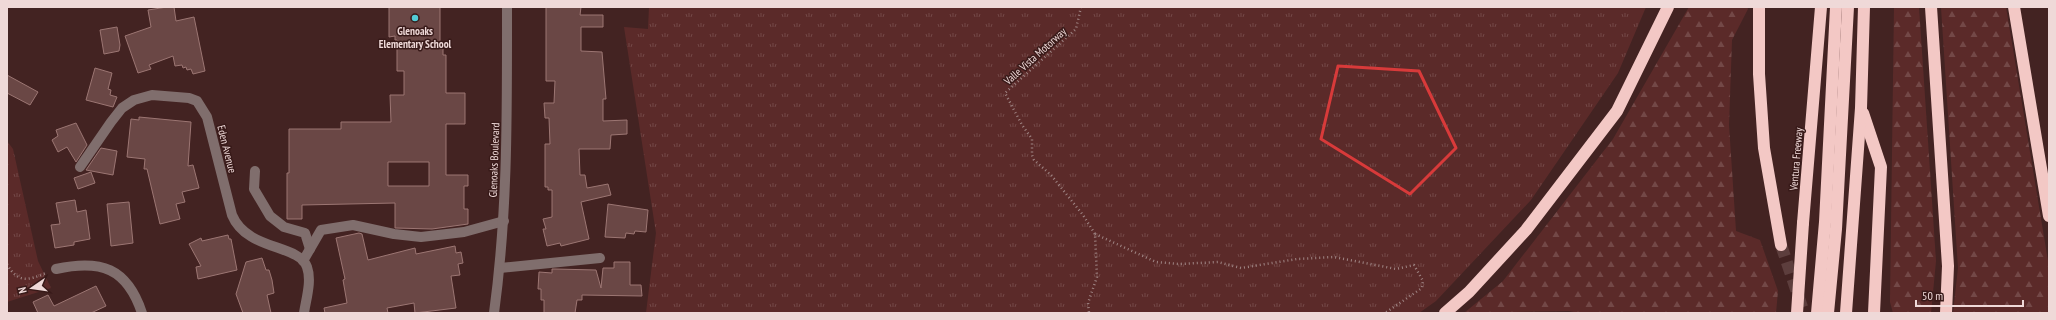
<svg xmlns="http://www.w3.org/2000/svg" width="2056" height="320" font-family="'PT Sans Narrow',sans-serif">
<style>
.grass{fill:url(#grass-tufts)}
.forest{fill:url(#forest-firs)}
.building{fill:#6a4745;stroke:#9c7673;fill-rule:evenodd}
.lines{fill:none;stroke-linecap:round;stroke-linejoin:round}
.highway-tunnel{stroke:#5d3e3d;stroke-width:12;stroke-dasharray:12 6;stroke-linecap:butt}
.path{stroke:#a08685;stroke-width:2.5;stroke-dasharray:1 3;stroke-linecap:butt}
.minor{stroke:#806e6d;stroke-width:10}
.highway{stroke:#f3c8c5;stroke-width:12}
.highway-bridge{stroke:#f3c8c5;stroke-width:12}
.marked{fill:none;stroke:#d83a3a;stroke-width:3;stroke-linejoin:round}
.poi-dot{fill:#52ccd5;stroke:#381a19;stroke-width:1.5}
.labels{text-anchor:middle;stroke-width:3;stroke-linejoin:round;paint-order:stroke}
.poi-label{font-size:11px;font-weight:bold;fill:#efd9d8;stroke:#381a19}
.street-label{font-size:11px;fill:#efd9d8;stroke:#381a19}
</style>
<defs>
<pattern id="grass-tufts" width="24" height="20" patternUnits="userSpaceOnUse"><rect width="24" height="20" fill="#5b2a29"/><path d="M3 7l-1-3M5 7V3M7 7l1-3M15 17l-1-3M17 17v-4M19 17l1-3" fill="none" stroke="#734847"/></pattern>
<pattern id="forest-firs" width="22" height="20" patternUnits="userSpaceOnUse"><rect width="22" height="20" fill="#5b2a29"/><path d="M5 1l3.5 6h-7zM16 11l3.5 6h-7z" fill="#734847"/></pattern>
</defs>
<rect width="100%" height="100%" fill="#432322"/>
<g class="grass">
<path d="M649,7H1646L1618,73L1531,200L1436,301L1419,313H646L656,233L624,27L648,29Z"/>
<path d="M7,141L13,149L38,261L51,288L7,302Z"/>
</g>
<g class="forest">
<path d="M1689,7H1747L1748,9L1732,40L1729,125L1736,231L1760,240L1778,291L1776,313H1579L1569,311L1464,313L1503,281L1613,139Z"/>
<path d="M1894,7H1919L1936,261L1931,313H1893L1890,302Z"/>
<path d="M1941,7H2006L2049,267V313H1953L1958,268Z"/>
</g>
<g class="building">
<path d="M167,7H174L176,21L194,17L205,71L193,74L191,69L187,70L186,67L183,68L182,65L175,66L173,56L149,65L151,69L138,73L125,36L151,27L148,10Z"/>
<path d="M389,7H440V49H443V55H446V93H465V124H446V175H468V186H464V209H468V224L432,229L395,228V203L302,205V219H287V173H289V129H341V122H391L390,95H404V71H397V40H395V36L389,37ZM388,162H429V186H388Z"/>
<path d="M546,7H581L580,15H603V27H581V51L602,52L606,99H603V121L627,120V134L611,135L610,149H579L580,175H585L587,188L608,184L611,195L581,202L589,239L561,246L560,243L547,246L543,229H546L543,219L552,217V190H548V187H545V144H550L549,118H545L544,103H554L555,81H546Z"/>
<path d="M117,27L120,45L119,51L104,54L100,30Z"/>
<path d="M95,68L112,73L108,89L111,90L110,95L117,97L113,107L86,100Z"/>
<path d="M7,75L38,92L30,105L7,93Z"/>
<path d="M139,117L191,122L188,166L193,165L199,188L182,192L185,202L176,204L180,219L160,224L147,169H144L145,159L127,157L131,119L139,120Z"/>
<path d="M76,123L87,145L76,162L67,147L58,152L52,140L58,136L56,130Z"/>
<path d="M101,148L117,151L113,175L86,170Z"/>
<path d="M91,172L95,183L78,189L74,178Z"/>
<path d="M75,200L77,212L86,210L90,239L74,242V245L55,248L51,225L60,224L56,203Z"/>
<path d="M129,202L133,243L111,246L107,204Z"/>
<path d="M608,204L648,210L646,232L635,231L634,234L626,233L625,238L605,237Z"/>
<path d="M359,233L362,234L368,260L415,248L416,254L455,246L456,253L461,252L463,263L458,264L460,275L451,276L456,308L415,313L414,303L387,308L388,313H325L324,308L347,303L343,280L345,279L336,238Z"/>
<path d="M228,235L229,239H231L237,270L198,279L196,267L201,266L189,244L201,238L202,241Z"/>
<path d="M262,258L266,270H269L272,280L274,293L267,295L271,313H243L236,294L246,262Z"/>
<path d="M614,262H630V285H641L642,296L582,295V300H577L575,313H544V300H541V289H538L539,272L552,273V269H555L596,270L601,288L603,268H614Z"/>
<path d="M96,286L106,306L91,313H38L33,302L48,295L54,306Z"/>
</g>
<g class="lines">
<path class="highway-tunnel" d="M1781,245L1804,313"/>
<g class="path">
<path d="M1081,7L1076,29L1005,93L1022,125L1032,139V155L1034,160L1051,175L1083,215L1095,234L1097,277L1088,303L1089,313"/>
<path d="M1095,234L1156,262L1179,264L1218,262L1241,268L1297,259L1334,257L1396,269L1414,265L1423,281L1422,288L1385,313"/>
<path d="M7,264C18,284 29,280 46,273"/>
</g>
<g class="minor">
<path d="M80,167L111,122L122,108L134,100L152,95L189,98L197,101L207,117L232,215C247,251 299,244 307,267C312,281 306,299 304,313"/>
<path d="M255,171L254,189L270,216L284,227L305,233L310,249"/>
<path d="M303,261L321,230L353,225L394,234L421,237L464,232L504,221"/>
<path d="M500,268L600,258"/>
<path d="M56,269C101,259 127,268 142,313"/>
<path d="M494,313C508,210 507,111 507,7"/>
</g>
<g class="highway">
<path d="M1759,7V74L1764,148L1781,245"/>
<path d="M1931,7L1948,266L1946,313"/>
<path d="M2014,7L2049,216"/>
<path d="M1863,113L1881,167L1874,313"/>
<path d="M1803,223L1821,7"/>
<path d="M1445,313L1469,292L1526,230L1617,111L1668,7"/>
<path d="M1817,313L1825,222L1836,7"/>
<path d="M1828,313L1836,229L1848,7"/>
<path d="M1846,313L1861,108L1864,7"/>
</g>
<path class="highway-bridge" d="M1797,313L1803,223"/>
</g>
<path class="marked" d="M1338,66L1419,71L1456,148L1410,194L1321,139Z"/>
<circle class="poi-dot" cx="415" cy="18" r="4"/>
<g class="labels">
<g class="poi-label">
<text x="415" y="35">Glenoaks<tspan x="415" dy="13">Elementary School</tspan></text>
</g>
<g class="street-label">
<text transform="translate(1035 56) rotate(-42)" y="4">Valle Vista Motorway</text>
<text transform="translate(227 149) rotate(76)" y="4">Eden Avenue</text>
<text transform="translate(1796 159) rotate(-85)" y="4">Ventura Freeway</text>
<text transform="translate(494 160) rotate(-88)" y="4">Glenoaks Boulevard</text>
</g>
</g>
<rect width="2056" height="320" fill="none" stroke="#efd9d8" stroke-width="16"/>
<g transform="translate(32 288) rotate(257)" stroke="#381a19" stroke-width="3" paint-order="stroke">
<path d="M0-3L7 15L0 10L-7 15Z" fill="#efd9d8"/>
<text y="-6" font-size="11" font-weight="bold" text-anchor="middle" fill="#efd9d8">N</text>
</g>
<path d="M1916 300v6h107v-6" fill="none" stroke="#efd9d8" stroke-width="2"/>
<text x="1922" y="300" font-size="12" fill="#efd9d8" stroke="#381a19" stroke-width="3" paint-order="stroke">50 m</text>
</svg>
